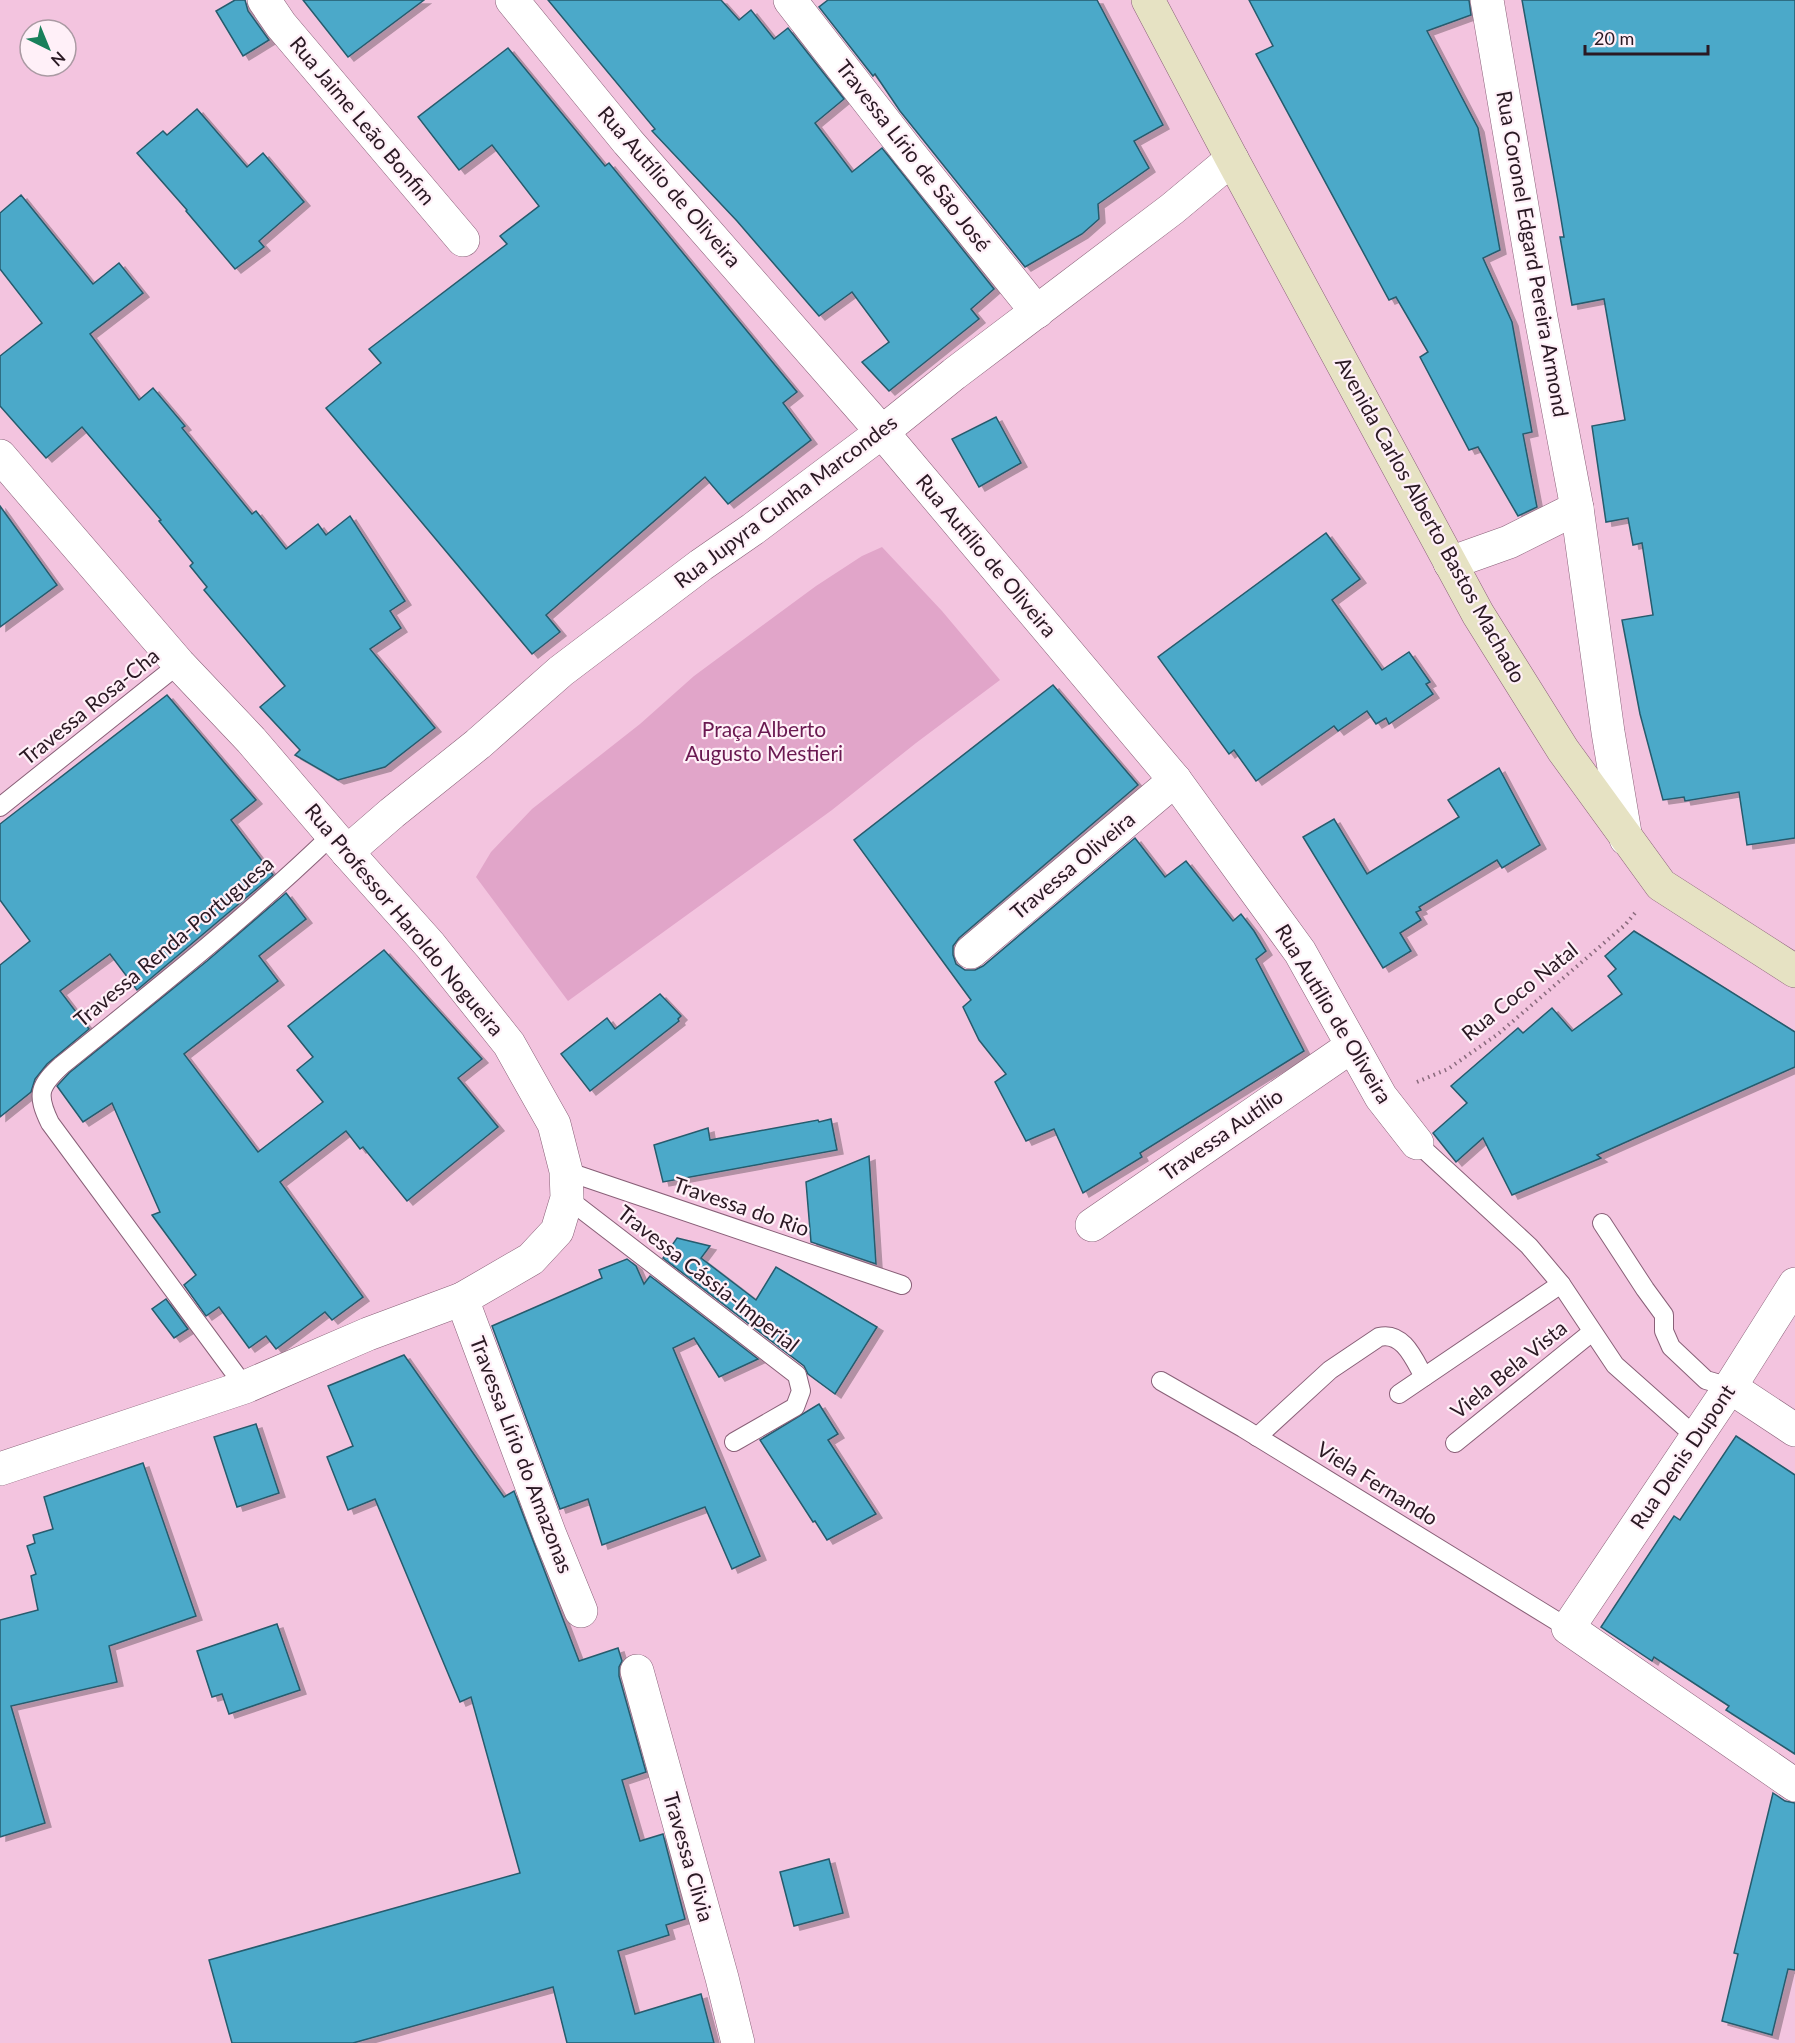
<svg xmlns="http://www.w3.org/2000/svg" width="1795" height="2043" font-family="Lato,sans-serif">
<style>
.green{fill:#e1a5c9}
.building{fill:#4ba9c9;stroke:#265b6d;stroke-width:1.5;filter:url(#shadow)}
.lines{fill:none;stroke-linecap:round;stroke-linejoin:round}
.lane-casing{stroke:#896078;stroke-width:20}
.street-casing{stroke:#896078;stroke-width:34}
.secondary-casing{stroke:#896078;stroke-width:34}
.path{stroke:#896a7c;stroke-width:4;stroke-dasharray:1.5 4.5;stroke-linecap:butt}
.lane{stroke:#fff;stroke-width:18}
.street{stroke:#fff;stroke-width:33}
.secondary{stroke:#e6e2c3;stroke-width:33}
.labels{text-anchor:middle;stroke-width:4.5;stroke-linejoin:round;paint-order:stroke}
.street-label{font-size:21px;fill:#2a1923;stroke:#fff0f8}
.park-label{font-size:21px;fill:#6a1951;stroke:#fff0f8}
</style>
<defs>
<filter id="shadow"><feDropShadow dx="6" dy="4" stdDeviation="0" flood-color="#0004"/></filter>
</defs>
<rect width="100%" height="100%" fill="#f3c4df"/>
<path class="green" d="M882,547L942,611L1000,680L916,743L832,810L568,1001L476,877L491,852L532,809L640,724L694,676L816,586L862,556Z"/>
<g class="building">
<path d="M235,0H245L248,11L269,40L243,56L216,11Z"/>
<path d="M303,0H424L348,57Z"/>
<path d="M548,0H721L739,20L751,10L774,39L788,28L844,99L815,123L852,172L882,148L994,289L971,309L979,319L889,391L862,362L889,342L852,292L819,316L737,221L652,131L655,129Z"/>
<path d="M828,0H1097L1163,125L1134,141L1149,168L1098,204L1099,219L1082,234L1025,267L900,111L875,74L873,76L819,7Z"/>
<path d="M1249,0H1469L1471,15L1427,31L1478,128L1500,250L1483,258L1512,322L1532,432L1523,434L1537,507L1518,516L1478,447L1469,450L1420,357L1428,352L1396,297L1389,300L1256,54L1273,46Z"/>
<path d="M1522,0H1795V838L1747,845L1739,792L1685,801L1684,797L1663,800L1640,714L1622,620L1653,615L1642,543L1633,545L1628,518L1606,522L1592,426L1625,420L1604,299L1572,305L1560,237H1564L1558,201Z"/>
<path d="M508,48L605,166L609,163L797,392L783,403L811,440L728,504L705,477L546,615L560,632L532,654L326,408L381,363L369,349L507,244L500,236L539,206L492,145L459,170L418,117Z"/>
<path d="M197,109L247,167L263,153L304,202L259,241L264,247L235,269L186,211L187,210L137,153L163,131L167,135Z"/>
<path d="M21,195L93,284L119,263L143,293L90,334L139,400L153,388L185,426L182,428L252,514L256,511L286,549L318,524L326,535L350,516L405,601L390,611L401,628L370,649L435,728L385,767L338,780L295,755L300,750L260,707L285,686L204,590L207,587L190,566L193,563L159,521L161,520L82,427L46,458L0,406V356L42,323L0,269V213Z"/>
<path d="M996,417L1021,463L979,487L952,439Z"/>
<path d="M0,506L57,585L0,627Z"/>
<path d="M1326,533L1360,579L1332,600L1382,670L1409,652L1430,682L1426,684L1433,694L1389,724L1386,718L1376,724L1367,711L1338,731L1334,726L1256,781L1234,750L1229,754L1158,657Z"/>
<path d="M1053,685L1138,785L959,938L953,946V955L956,964L965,970H975L983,966L1135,838L1165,877L1186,861L1233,921L1241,914L1254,931L1266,951L1256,959L1304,1051L1140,1153L1142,1157L1083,1193L1054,1129L1026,1141L995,1082L1006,1074L979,1040L963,1007L971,1000L854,840Z"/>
<path d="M167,695L256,800L231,820L273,875L137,990L110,954L60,991L89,1029L47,1064L35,1079L31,1092L0,1117V965L30,941L0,900V824Z"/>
<path d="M1499,768L1540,845L1502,868L1497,860L1419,907L1421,910L1416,912L1421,920L1400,933L1411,951L1383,968L1303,837L1334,819L1367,874L1459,817L1448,800Z"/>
<path d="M286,893L306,919L259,956L278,981L184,1054L258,1152L323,1102L297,1070L313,1057L288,1026L384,950L482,1059L458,1078L498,1127L407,1201L363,1147L360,1149L346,1131L280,1182L363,1297L332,1320L325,1312L276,1349L266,1336L249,1348L219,1307L206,1316L184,1285L196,1275L152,1215L160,1212L112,1103L83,1122L57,1086L69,1073L207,961Z"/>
<path d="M1634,931L1795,1032V1067L1597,1155L1601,1158L1512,1195L1483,1138L1456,1162L1433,1133L1467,1103L1451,1086L1518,1028L1523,1033L1552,1008L1572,1031L1622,994L1608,976L1616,969L1605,956Z"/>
<path d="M660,994L681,1016L678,1019L679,1021L590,1091L561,1054L607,1018L615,1029Z"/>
<path d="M831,1119L837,1150L663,1182L654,1145L708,1128L710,1140L818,1120L819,1122Z"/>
<path d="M869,1156L876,1264L811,1242L806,1182Z"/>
<path d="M677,1238L710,1246L701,1258L756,1300L776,1267L877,1327L835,1394L808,1374L804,1366L663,1258Z"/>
<path d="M627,1259L636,1266L644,1284L650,1276L758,1359L719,1377L694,1338L673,1348L760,1556L732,1569L705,1507L602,1545L588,1499L560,1509L492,1326L602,1278L599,1270Z"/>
<path d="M166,1299L188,1329L174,1338L152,1309Z"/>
<path d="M404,1355L504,1497L514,1491L579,1661L618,1648L622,1661L619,1667V1676L646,1772L622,1780L640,1841L663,1834L685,1919L666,1925L669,1935L618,1951L635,2014L701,1994L714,2043H567L553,1987L353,2043H232L209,1960L520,1873L471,1697L460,1702L375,1499L348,1510L327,1457L353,1446L328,1386Z"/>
<path d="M819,1404L838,1434L828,1440L876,1514L827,1540L815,1521L813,1522L760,1440Z"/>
<path d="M256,1424L279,1493L237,1507L214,1437Z"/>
<path d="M1736,1436L1795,1475V1754L1726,1710L1729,1706L1654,1657L1652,1661L1601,1627L1674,1516L1680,1520Z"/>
<path d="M143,1463L196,1616L109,1646L117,1682L11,1706L45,1823L0,1837V1620L38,1610L31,1576L36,1574L27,1546L35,1543L33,1535L53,1529L44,1497Z"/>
<path d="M277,1624L300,1690L229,1714L222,1694L212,1697L197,1651Z"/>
<path d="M1773,1793L1785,1801L1795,1803V1970L1788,1969L1772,2035L1722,2021L1738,1954L1734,1953Z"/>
<path d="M829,1859L843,1913L794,1926L780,1872Z"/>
</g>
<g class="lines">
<g class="lane-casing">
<g id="lane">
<path d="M0,807L179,664"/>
<path d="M1417,1143L1529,1246L1561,1284L1615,1365L1696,1437"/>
<path d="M566,1171L902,1285"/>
<path d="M567,1198L797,1375L801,1391L795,1407L734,1442"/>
<path d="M1602,1223L1645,1289L1664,1315V1331L1671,1347L1706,1380L1730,1387"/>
<path d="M1161,1381L1243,1428L1568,1628"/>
<path d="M245,1387L50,1123C36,1094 39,1086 62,1065C154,991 247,917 333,834"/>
<path d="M1399,1394L1561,1284"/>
<path d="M1257,1437L1330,1370L1379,1337C1403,1331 1414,1359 1424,1377"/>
<path d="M1455,1443L1592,1332"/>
</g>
</g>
<g class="street-casing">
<g id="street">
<path d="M264,0L281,25L463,240"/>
<path d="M512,0L628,142L882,432L1175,780L1300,952L1381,1097L1417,1143"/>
<path d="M790,0L909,153L1037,312"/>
<path d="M1487,0L1541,318L1577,508L1608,732L1626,839"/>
<path d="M0,456L179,664L251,740L347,852L430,945L509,1044L554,1124L566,1171L567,1198L557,1231L531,1259L462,1299L368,1334L245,1387L0,1469"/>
<path d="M1450,563L1509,542L1577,508"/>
<path d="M347,852L392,813L478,744L561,671L701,565L753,529L882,432L954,374L1172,209L1232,159"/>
<path d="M971,952L1175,780"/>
<path d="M1092,1225L1352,1046"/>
<path d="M1795,1284L1730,1387L1568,1628L1795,1785"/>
<path d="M462,1299L550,1535L581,1611"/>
<path d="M1730,1387L1795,1430"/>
<path d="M637,1671L722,1978L738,2043"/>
</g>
</g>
<g class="secondary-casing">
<path id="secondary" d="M1148,0L1232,159L1478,614L1563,750L1661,885L1795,971"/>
</g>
<path class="path" d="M1417,1082L1448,1069L1498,1034L1625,925L1635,913"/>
<use href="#lane" class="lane"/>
<use href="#street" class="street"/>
<use href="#secondary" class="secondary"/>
</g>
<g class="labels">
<g class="street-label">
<text transform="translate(362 121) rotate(50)" y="7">Rua Jaime Leão Bonfim</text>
<text transform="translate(913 156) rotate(52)" y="7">Travessa Lírio de São José</text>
<text transform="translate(669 187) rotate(49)" y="7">Rua Autílio de Oliveira</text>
<text transform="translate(1532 254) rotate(80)" y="7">Rua Coronel Edgard Pereira Armond</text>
<text transform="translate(786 502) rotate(-37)" y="7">Rua Jupyra Cunha Marcondes</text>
<text transform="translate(1430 520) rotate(61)" y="7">Avenida Carlos Alberto Bastos Machado</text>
<text transform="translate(986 556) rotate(50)" y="7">Rua Autílio de Oliveira</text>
<text transform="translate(90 707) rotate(-39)" y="7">Travessa Rosa-Cha</text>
<text transform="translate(1073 866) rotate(-40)" y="7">Travessa Oliveira</text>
<text transform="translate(404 920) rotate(50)" y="7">Rua Professor Haroldo Nogueira</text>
<text transform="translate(174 942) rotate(-40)" y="7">Travessa Renda-Portuguesa</text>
<text transform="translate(1520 992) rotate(-39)" y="7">Rua Coco Natal</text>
<text transform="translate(1333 1014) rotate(59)" y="7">Rua Autílio de Oliveira</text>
<text transform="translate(1222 1135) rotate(-35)" y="7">Travessa Autílio</text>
<text transform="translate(741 1207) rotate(19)" y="7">Travessa do Rio</text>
<text transform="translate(708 1279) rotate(38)" y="7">Travessa Cássia-Imperial</text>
<text transform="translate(1509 1370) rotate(-39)" y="7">Viela Bela Vista</text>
<text transform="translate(521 1455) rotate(69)" y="7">Travessa Lírio do Amazonas</text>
<text transform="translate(1683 1457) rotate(-56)" y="7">Rua Denis Dupont</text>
<text transform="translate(1377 1484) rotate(32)" y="7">Viela Fernando</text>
<text transform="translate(688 1857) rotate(74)" y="7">Travessa Clivia</text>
</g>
<g class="park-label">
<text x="764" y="737">Praça Alberto<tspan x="764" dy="24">Augusto Mestieri</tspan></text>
</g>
</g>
<g transform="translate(48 48) rotate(137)"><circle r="28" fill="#fff0f8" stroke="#aa9aa3" stroke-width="1.5"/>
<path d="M0-4.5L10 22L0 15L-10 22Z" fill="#19805b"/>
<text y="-9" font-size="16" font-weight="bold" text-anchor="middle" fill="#2a1923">N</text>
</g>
<path d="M1585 45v9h123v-9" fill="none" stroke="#2a1923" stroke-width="3"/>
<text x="1594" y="45" font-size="18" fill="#2a1923" stroke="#fff0f8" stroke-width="4.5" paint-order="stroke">20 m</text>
</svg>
